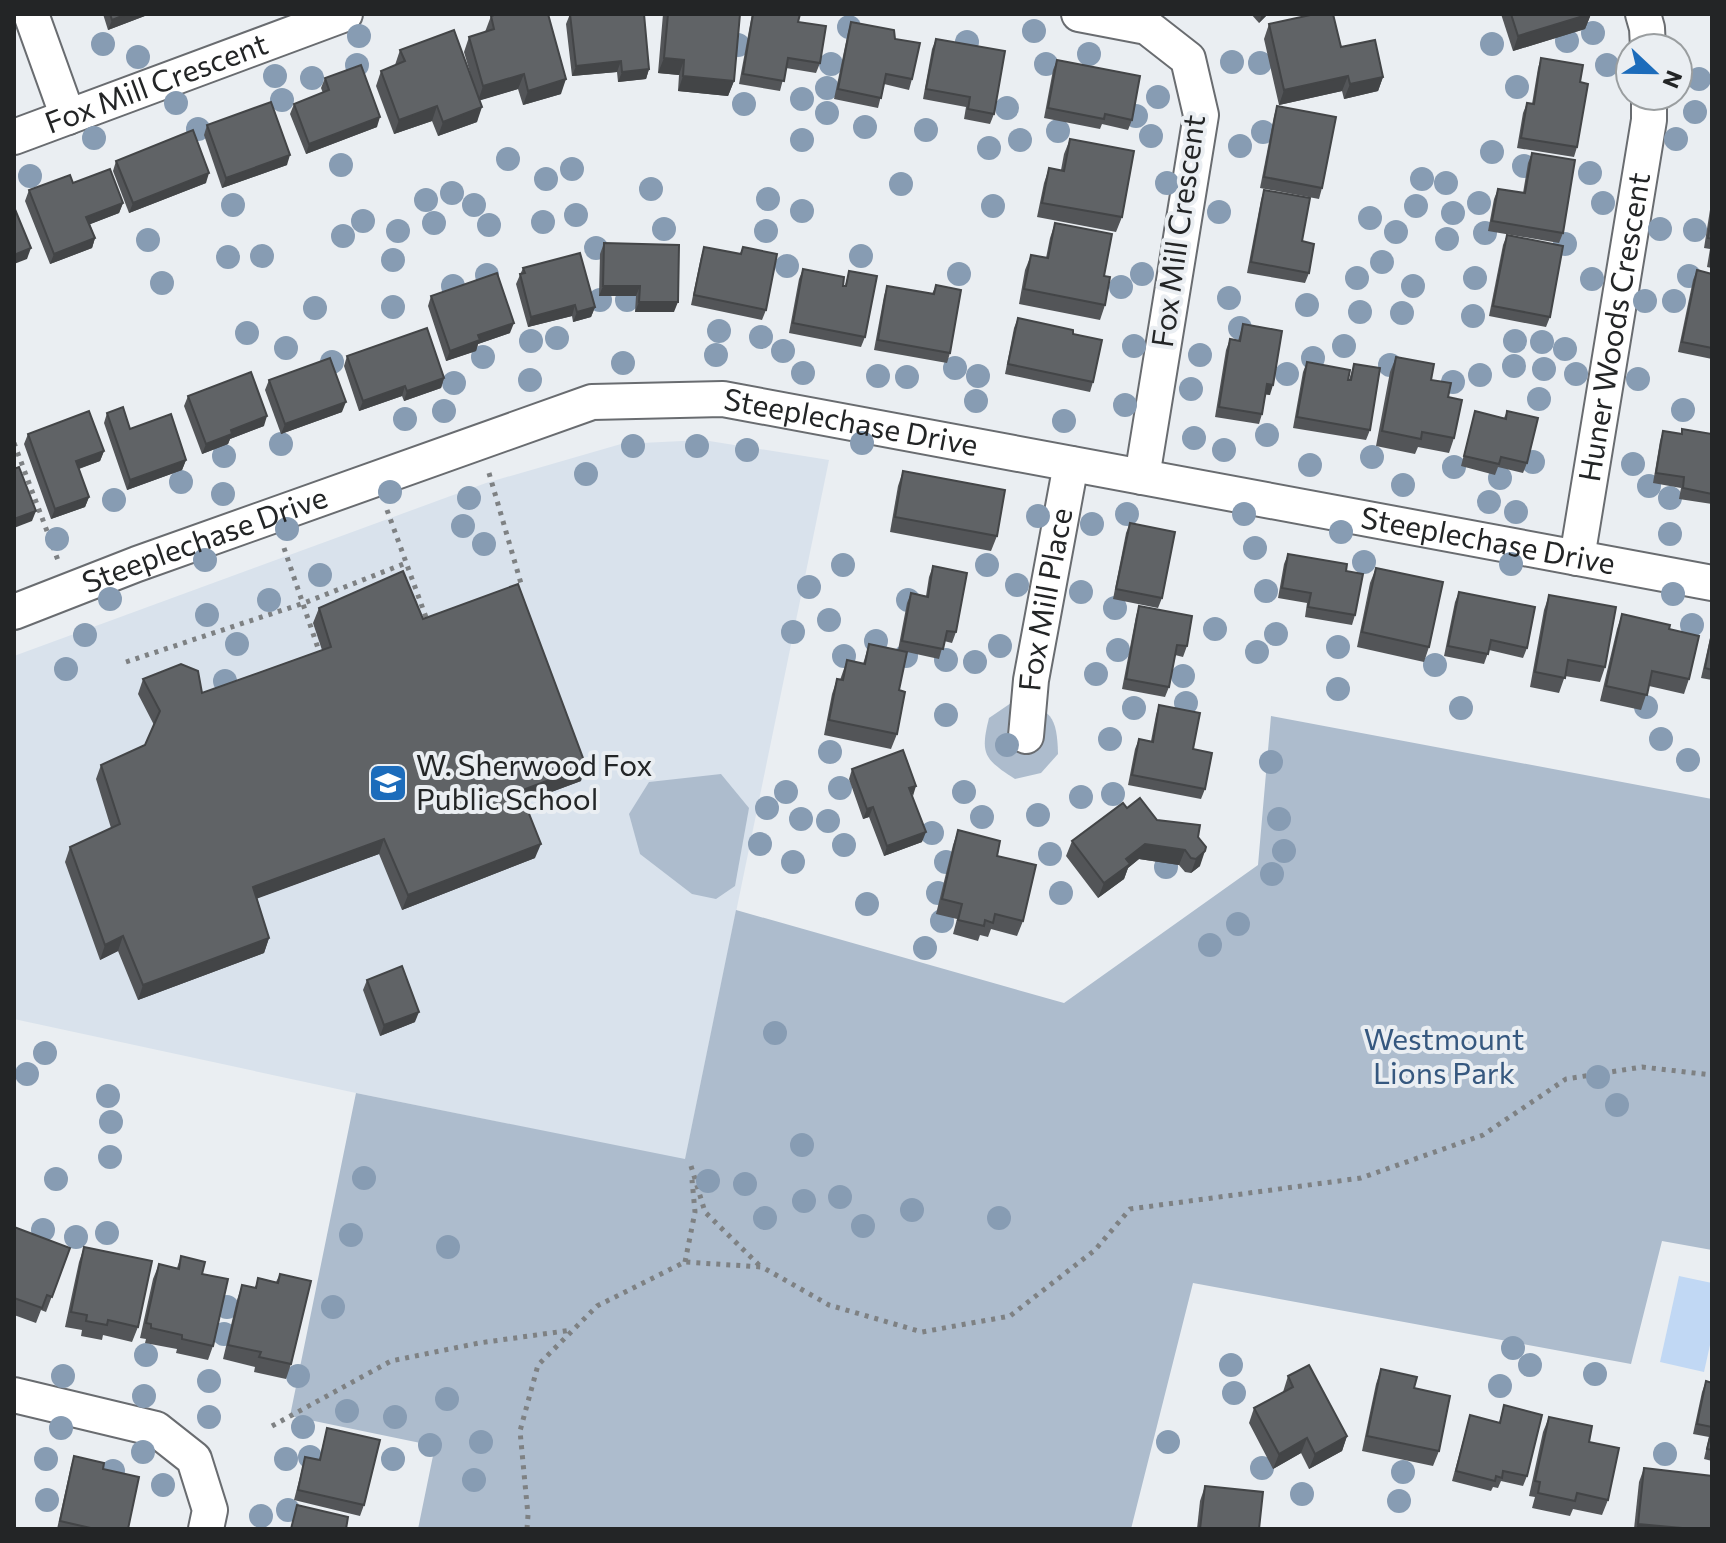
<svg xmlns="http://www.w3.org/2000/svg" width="1726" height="1543" font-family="Commissioner,sans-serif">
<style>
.built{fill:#d9e2ec}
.green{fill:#adbccd}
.water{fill:#c1d8f4}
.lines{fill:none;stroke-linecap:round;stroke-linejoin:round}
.street-casing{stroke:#696c70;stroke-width:38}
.path{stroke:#7e8183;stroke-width:5;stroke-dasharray:4 6;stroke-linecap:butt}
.street{stroke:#fff;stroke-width:34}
.tree{fill:#879cb3}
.wall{fill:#535558}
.shaded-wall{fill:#434547}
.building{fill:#606366;stroke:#434547;stroke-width:2}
.labels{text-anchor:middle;stroke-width:8;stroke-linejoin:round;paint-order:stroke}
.street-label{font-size:30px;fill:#232526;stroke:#eaeef2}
.poi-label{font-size:30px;fill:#232526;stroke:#eaeef2;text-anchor:start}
.park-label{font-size:30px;fill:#36587f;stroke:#eaeef2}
</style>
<rect width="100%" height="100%" fill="#eaeef2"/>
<path class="built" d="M703,440L829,460L685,1160L356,1093L14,1019V656L486,483L621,444Z"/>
<g class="green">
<path d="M1014,701C1051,709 1057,715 1058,754L1041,773L1015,779C984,759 980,754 989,718Z"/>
<path d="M1271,716L1712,799V1250L1662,1241L1631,1364L1193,1283L1131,1529H418L435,1446L290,1416L356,1093L685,1159L736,910L1064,1003L1258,865Z"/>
<path d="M721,774L749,808L735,886L716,899L692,894L640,854L629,814L649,782Z"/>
</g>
<path class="water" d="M1679,1276L1712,1283V1336L1704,1372L1660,1362Z"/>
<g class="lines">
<g class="street-casing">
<g id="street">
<path d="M31,14L68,117"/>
<path d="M1079,14L1147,27L1188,59L1201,115L1142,477"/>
<path d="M1643,14L1647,28L1648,48"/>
<path id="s1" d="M14,137L345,14"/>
<path id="s2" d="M1577,558L1649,120V96"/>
<path id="s3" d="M14,612L137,564L592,402L723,399L1712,583"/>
<path id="s4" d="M1026,736L1031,680L1071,464"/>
<path d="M14,1395L156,1429L194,1459L210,1510L206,1529"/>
</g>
</g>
<g class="path">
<path d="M14,443L59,563"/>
<path d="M489,473L522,587"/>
<path d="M387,510L427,620"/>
<path d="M284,548L321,657"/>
<path d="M126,662L304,603L406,563"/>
<path d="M691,1166L705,1212L761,1267"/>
<path d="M685,1262L695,1212L692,1180"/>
<path d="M272,1426L391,1361L479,1343L572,1330"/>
<path d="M527,1529L528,1515L520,1431L538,1365L597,1306L685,1262L762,1267L829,1305L922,1332L1010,1316L1095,1250L1130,1209L1361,1178L1483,1135L1566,1079L1642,1067L1712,1075"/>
</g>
<use href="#street" class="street"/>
</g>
<g class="tree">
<circle cx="849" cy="27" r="12"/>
<circle cx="1034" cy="31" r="12"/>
<circle cx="1593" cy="33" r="12"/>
<circle cx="359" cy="36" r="12"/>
<circle cx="1567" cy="41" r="12"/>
<circle cx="967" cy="42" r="12"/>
<circle cx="103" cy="44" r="12"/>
<circle cx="1492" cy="44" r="12"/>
<circle cx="738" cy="45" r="12"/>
<circle cx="1089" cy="54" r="12"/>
<circle cx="138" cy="57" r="12"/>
<circle cx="1232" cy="62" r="12"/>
<circle cx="1260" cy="63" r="12"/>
<circle cx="831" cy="64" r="12"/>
<circle cx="1046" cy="64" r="12"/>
<circle cx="357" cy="65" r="12"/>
<circle cx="1607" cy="65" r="12"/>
<circle cx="275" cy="76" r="12"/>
<circle cx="312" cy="78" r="12"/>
<circle cx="1699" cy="79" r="12"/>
<circle cx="1517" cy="87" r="12"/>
<circle cx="827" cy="88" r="12"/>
<circle cx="1158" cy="97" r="12"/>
<circle cx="802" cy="99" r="12"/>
<circle cx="282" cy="100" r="12"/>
<circle cx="176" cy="103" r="12"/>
<circle cx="744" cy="104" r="12"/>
<circle cx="1007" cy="108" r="12"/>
<circle cx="1695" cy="112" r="12"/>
<circle cx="827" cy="113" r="12"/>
<circle cx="1136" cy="116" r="12"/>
<circle cx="865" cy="127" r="12"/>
<circle cx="198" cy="129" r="12"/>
<circle cx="926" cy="130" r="12"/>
<circle cx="1058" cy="131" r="12"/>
<circle cx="1263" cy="132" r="12"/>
<circle cx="1151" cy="136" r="12"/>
<circle cx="94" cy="138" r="12"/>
<circle cx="1676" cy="139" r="12"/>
<circle cx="802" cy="140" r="12"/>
<circle cx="1020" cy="140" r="12"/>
<circle cx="1240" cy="146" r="12"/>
<circle cx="989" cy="148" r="12"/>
<circle cx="1492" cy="152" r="12"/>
<circle cx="508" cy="159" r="12"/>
<circle cx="341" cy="165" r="12"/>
<circle cx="1524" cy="166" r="12"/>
<circle cx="572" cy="169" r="12"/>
<circle cx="1590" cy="173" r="12"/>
<circle cx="30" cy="176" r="12"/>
<circle cx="546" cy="179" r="12"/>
<circle cx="1422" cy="179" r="12"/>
<circle cx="1167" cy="183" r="12"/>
<circle cx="1446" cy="183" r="12"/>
<circle cx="901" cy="184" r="12"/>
<circle cx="651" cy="189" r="12"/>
<circle cx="452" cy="193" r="12"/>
<circle cx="768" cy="199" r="12"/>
<circle cx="426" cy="200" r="12"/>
<circle cx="1479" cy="203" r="12"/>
<circle cx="1603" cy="203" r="12"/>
<circle cx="233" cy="205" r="12"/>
<circle cx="474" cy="205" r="12"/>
<circle cx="993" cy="206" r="12"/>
<circle cx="1416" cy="206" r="12"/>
<circle cx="802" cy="211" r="12"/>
<circle cx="1219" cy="212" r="12"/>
<circle cx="1453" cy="213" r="12"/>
<circle cx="576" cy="215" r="12"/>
<circle cx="1370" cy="218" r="12"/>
<circle cx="363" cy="221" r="12"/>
<circle cx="543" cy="222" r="12"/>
<circle cx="434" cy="223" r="12"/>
<circle cx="489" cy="225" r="12"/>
<circle cx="664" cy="229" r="12"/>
<circle cx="1660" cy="229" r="12"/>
<circle cx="1695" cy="230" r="12"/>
<circle cx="398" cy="231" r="12"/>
<circle cx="766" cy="231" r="12"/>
<circle cx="1396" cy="232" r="12"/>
<circle cx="1485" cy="233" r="12"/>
<circle cx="343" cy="236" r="12"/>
<circle cx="1447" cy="239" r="12"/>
<circle cx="148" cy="240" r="12"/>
<circle cx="1565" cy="244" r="12"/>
<circle cx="596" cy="248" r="12"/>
<circle cx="262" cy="256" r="12"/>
<circle cx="861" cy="256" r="12"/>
<circle cx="228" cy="257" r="12"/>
<circle cx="393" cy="260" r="12"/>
<circle cx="1382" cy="262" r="12"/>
<circle cx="787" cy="266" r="12"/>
<circle cx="959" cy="274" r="12"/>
<circle cx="1142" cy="274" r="12"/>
<circle cx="487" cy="275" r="12"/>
<circle cx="1689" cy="276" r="12"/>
<circle cx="1357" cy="278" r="12"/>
<circle cx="1475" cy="278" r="12"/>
<circle cx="1592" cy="279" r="12"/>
<circle cx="162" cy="283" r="12"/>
<circle cx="453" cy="286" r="12"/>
<circle cx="1413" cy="286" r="12"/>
<circle cx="1121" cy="287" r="12"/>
<circle cx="1229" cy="298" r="12"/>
<circle cx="600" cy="300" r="12"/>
<circle cx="627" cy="300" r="12"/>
<circle cx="1645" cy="301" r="12"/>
<circle cx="1674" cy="301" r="12"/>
<circle cx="1307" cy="305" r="12"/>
<circle cx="393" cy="307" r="12"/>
<circle cx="315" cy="308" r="12"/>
<circle cx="1360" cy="312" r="12"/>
<circle cx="1402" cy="313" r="12"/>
<circle cx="1473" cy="316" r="12"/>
<circle cx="1240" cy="328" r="12"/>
<circle cx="719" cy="331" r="12"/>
<circle cx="247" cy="333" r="12"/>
<circle cx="761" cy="337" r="12"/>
<circle cx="557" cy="338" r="12"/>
<circle cx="531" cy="341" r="12"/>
<circle cx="1515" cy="341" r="12"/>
<circle cx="1542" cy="342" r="12"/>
<circle cx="1134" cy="346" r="12"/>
<circle cx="1344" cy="346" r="12"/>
<circle cx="286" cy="348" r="12"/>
<circle cx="1565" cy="349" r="12"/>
<circle cx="783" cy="351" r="12"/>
<circle cx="716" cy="355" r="12"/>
<circle cx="1200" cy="355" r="12"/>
<circle cx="483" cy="357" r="12"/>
<circle cx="1313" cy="358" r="12"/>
<circle cx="332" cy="362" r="12"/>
<circle cx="623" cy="363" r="12"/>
<circle cx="1390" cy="365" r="12"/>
<circle cx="1514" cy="366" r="12"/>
<circle cx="955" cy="368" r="12"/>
<circle cx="1544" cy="369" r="12"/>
<circle cx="803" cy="373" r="12"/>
<circle cx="1287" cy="374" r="12"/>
<circle cx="1576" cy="374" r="12"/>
<circle cx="1480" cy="375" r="12"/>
<circle cx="878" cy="376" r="12"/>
<circle cx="978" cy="376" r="12"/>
<circle cx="907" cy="377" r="12"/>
<circle cx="1638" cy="379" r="12"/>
<circle cx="530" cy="380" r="12"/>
<circle cx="1453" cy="382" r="12"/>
<circle cx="454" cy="383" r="12"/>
<circle cx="1191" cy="389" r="12"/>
<circle cx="1539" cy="399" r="12"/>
<circle cx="976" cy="401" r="12"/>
<circle cx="1125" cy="405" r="12"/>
<circle cx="1683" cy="410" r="12"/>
<circle cx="444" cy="411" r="12"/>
<circle cx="405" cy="419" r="12"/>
<circle cx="1064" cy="421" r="12"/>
<circle cx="1267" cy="435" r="12"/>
<circle cx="1194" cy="438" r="12"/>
<circle cx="862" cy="443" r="12"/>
<circle cx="281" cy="444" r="12"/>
<circle cx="633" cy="446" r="12"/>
<circle cx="697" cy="446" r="12"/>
<circle cx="747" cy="450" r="12"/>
<circle cx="1224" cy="450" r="12"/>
<circle cx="224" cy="456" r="12"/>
<circle cx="1372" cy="457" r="12"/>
<circle cx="1533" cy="462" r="12"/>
<circle cx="1633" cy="464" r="12"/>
<circle cx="1310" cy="465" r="12"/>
<circle cx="1454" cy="467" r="12"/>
<circle cx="586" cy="474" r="12"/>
<circle cx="1500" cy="478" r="12"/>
<circle cx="181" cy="482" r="12"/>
<circle cx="1403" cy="485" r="12"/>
<circle cx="1649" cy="486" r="12"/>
<circle cx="390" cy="492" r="12"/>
<circle cx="223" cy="494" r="12"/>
<circle cx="469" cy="498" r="12"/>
<circle cx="1670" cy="498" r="12"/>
<circle cx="114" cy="500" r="12"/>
<circle cx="1489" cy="502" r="12"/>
<circle cx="1516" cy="512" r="12"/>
<circle cx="1127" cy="514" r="12"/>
<circle cx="1244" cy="514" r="12"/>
<circle cx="1038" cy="516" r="12"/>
<circle cx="1092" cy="524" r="12"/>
<circle cx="463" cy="526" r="12"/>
<circle cx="287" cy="529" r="12"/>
<circle cx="1341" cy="532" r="12"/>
<circle cx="1670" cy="534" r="12"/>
<circle cx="57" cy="539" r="12"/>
<circle cx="484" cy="544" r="12"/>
<circle cx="1255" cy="548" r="12"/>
<circle cx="205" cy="560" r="12"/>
<circle cx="1364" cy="562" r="12"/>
<circle cx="1511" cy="564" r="12"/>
<circle cx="843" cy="565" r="12"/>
<circle cx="987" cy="565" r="12"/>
<circle cx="320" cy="575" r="12"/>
<circle cx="1017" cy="585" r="12"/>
<circle cx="809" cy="587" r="12"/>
<circle cx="1266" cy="591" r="12"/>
<circle cx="1081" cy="592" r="12"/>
<circle cx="1673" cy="594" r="12"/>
<circle cx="110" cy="599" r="12"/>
<circle cx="269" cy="600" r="12"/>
<circle cx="908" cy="600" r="12"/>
<circle cx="1115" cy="608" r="12"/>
<circle cx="207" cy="615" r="12"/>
<circle cx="829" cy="620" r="12"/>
<circle cx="1692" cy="625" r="12"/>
<circle cx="1215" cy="629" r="12"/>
<circle cx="793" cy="632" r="12"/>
<circle cx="1276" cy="634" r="12"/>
<circle cx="85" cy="635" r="12"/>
<circle cx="876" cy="641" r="12"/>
<circle cx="237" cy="644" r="12"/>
<circle cx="1000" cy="646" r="12"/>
<circle cx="1338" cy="647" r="12"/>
<circle cx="1118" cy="650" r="12"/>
<circle cx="1257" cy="652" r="12"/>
<circle cx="844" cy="656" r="12"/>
<circle cx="906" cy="656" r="12"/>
<circle cx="946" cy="660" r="12"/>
<circle cx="975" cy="662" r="12"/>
<circle cx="1435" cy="665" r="12"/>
<circle cx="66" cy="669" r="12"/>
<circle cx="1096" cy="674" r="12"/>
<circle cx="1183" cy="676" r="12"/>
<circle cx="225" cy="681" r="12"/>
<circle cx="1338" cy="689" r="12"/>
<circle cx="1186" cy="703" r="12"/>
<circle cx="1646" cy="707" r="12"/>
<circle cx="1134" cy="708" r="12"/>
<circle cx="1461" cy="708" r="12"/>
<circle cx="946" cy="715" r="12"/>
<circle cx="1110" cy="739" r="12"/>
<circle cx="1661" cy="739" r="12"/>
<circle cx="1007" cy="745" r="12"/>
<circle cx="830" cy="752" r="12"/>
<circle cx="1688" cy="760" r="12"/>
<circle cx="1271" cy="762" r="12"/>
<circle cx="840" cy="788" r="12"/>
<circle cx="786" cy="792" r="12"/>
<circle cx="964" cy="792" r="12"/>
<circle cx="1113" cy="794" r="12"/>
<circle cx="1081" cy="797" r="12"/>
<circle cx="767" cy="808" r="12"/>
<circle cx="1038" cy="815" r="12"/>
<circle cx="982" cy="817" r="12"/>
<circle cx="801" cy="819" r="12"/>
<circle cx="1279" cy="819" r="12"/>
<circle cx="828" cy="821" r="12"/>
<circle cx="932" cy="833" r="12"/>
<circle cx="760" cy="844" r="12"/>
<circle cx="844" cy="845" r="12"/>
<circle cx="1284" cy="851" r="12"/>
<circle cx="1050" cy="854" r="12"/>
<circle cx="793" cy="862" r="12"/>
<circle cx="946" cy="862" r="12"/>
<circle cx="1166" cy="867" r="12"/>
<circle cx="1272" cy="874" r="12"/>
<circle cx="938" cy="893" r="12"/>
<circle cx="1061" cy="893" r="12"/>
<circle cx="867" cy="904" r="12"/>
<circle cx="942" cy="921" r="12"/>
<circle cx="1238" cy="924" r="12"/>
<circle cx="1210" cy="945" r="12"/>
<circle cx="925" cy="948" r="12"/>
<circle cx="775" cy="1033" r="12"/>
<circle cx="45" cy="1053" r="12"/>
<circle cx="27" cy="1074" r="12"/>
<circle cx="1598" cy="1077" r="12"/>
<circle cx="108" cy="1096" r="12"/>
<circle cx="1617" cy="1105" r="12"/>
<circle cx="111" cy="1122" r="12"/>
<circle cx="802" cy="1145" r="12"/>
<circle cx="110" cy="1157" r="12"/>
<circle cx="364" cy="1178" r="12"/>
<circle cx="56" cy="1179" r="12"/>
<circle cx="708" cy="1181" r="12"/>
<circle cx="745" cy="1184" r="12"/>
<circle cx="840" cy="1197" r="12"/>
<circle cx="804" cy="1201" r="12"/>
<circle cx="912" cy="1210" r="12"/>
<circle cx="765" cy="1218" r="12"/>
<circle cx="999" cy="1218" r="12"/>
<circle cx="863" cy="1226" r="12"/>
<circle cx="43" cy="1230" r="12"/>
<circle cx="107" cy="1233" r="12"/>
<circle cx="351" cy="1235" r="12"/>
<circle cx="76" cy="1237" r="12"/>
<circle cx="448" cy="1247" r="12"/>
<circle cx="227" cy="1307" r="12"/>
<circle cx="333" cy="1307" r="12"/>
<circle cx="224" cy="1334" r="12"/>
<circle cx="1513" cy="1348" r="12"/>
<circle cx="146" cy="1355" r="12"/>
<circle cx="1231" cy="1365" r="12"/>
<circle cx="1530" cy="1365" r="12"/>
<circle cx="1595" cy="1374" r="12"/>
<circle cx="63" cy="1376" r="12"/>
<circle cx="298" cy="1376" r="12"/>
<circle cx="209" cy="1381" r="12"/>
<circle cx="1500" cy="1386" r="12"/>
<circle cx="1234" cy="1393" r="12"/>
<circle cx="144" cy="1396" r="12"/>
<circle cx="447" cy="1399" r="12"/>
<circle cx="347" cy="1411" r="12"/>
<circle cx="209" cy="1417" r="12"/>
<circle cx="395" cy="1417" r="12"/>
<circle cx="303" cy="1427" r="12"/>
<circle cx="61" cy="1428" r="12"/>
<circle cx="481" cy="1442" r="12"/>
<circle cx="1168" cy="1442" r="12"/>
<circle cx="430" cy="1445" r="12"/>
<circle cx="143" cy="1452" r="12"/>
<circle cx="1665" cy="1454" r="12"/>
<circle cx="310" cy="1457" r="12"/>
<circle cx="46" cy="1459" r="12"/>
<circle cx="286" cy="1459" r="12"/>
<circle cx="393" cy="1459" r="12"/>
<circle cx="1262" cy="1468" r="12"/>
<circle cx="113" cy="1471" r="12"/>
<circle cx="1403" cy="1472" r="12"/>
<circle cx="474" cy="1480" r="12"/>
<circle cx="163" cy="1485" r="12"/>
<circle cx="1302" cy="1494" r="12"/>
<circle cx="47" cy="1500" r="12"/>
<circle cx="1399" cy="1501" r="12"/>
<circle cx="288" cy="1510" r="12"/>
<circle cx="261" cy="1516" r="12"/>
</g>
<g class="wall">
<path d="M103,14H150L108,30Z"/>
<path d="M570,14L649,69L646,79L618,82L617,72L572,76L566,24Z"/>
<path d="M663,14H740L734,81L728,96L678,91L679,75L658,73Z"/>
<path d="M752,14H800L798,22L820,63L816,73L786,68L780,91L739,84Z"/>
<path d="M1251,14H1268L1259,23Z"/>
<path d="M1501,14H1591L1585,29L1513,51Z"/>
<path d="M491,16L561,94L523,105L518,89L480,100L477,122L438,136L432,121L394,134L376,86L381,71L395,65L400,50L471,76L464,52L469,37L485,32Z"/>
<path d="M851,22L895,39L912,79L909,90L884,84L878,108L834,99L848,32Z"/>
<path d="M1269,24L1341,47L1383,77L1378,91L1344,99L1342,91L1279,105L1264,39Z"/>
<path d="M936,39L994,114L990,124L964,119L966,107L923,99L932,49Z"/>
<path d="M1541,58L1577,147L1574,157L1517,148L1523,113L1527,103L1532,104L1538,68Z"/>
<path d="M1057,60L1132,120L1128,130L1102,124L1100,129L1044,118L1053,70Z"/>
<path d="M325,78L377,127L306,154L290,114L294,104L323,93L321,88Z"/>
<path d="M1277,106L1322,188L1319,199L1260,188L1274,116Z"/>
<path d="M207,125L287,165L222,188L204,135Z"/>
<path d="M1070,139L1122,217L1116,232L1037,217L1044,183L1049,168L1061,170L1064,154Z"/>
<path d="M1532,153L1563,233L1559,243L1488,231L1494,199L1498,189L1523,193L1528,163Z"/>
<path d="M116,161L206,183L129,213L113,171Z"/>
<path d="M73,183L123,203L119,213L90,224L95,238L92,248L50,264L25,201L29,190Z"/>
<path d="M1264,190L1302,241L1309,273L1305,283L1247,273L1261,200Z"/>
<path d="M1712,197V268L1707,267L1710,249L1704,248Z"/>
<path d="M1055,223L1104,276L1105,305L1100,320L1019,304L1025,270L1031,255L1046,258L1050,238Z"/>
<path d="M1507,235L1550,317L1546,327L1489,316L1503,245Z"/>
<path d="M604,243L674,312H635L636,296H599L600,254Z"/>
<path d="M704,247L740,254L743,247L766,310L762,320L691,305L701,257Z"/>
<path d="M523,268L595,307L591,317L573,322L572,316L528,327L516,284Z"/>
<path d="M803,269L845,286L849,271L865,337L861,347L789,333L799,279Z"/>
<path d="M1697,270L1712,274V359L1678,352L1693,280Z"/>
<path d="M936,285L950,353L947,363L874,350L884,296L887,286L932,294Z"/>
<path d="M431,296L510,333L478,344L476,351L446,361L428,306Z"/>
<path d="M1018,318L1073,334L1093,382L1090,392L1005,374L1014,328Z"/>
<path d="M1243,324L1270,395L1265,394L1262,414L1259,424L1215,417L1226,350L1230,339L1238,341Z"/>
<path d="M347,356L444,378L441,388L404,401L402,396L359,411L344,366Z"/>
<path d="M1396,357L1431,380L1448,397L1454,438L1449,453L1418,447L1415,454L1376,446L1390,372Z"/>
<path d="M1307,362L1349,380L1354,364L1370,430L1366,440L1293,428L1303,372Z"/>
<path d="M269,380L342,412L281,434L265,390Z"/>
<path d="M188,396L264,426L230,439L228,444L202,454L184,406Z"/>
<path d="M1475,411L1504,418L1507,411L1527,463L1523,473L1498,467L1495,475L1461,466Z"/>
<path d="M107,413L130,429L186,460L182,470L127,490L104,423Z"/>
<path d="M1682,429L1712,434V504L1679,499L1681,488L1653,483L1660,441L1663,431L1681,434Z"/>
<path d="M28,434L104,451L100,461L79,469L89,497L85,507L51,519L24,444Z"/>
<path d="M903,471L997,536L991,551L890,532L898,486Z"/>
<path d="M1130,523L1162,598L1158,608L1113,599L1126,533Z"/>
<path d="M1288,554L1346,571L1355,615L1352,625L1305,617L1307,603L1278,598L1284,564Z"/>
<path d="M933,566L956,632L952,643L944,641L939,659L907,652L899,690L897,734L891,749L824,735L832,694L837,679L840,680L847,660L863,664L869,644L898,650L907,603L911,593L926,596L929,577Z"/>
<path d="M1376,568L1429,647L1424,662L1357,647L1370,583Z"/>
<path d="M1459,592L1527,648L1523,658L1489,650L1484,664L1444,656L1455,602Z"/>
<path d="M1549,595L1605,667L1600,682L1565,676L1559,693L1530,687L1544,610Z"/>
<path d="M1139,606L1187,646L1183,657L1175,655L1169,687L1165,697L1122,689L1136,616Z"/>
<path d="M319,608L423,619L581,781L524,802L535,858L402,910L379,854L257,898L269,938L264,953L138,1000L118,951L100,960L65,862L70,847L111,828L96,779L101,765L145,745L154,725L138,694L143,679L202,693L322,650L313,623Z"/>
<path d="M1622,614L1669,629L1689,679L1684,694L1649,686L1641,710L1600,701L1617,629Z"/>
<path d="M1712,630V680L1701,678Z"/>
<path d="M1159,705L1193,749L1205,789L1201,799L1128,785L1135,749L1139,739L1151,741L1156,715Z"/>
<path d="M852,769L912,796L922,842L884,856L869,817L863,819L849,779Z"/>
<path d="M1127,808L1198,837L1200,866L1191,873L1185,872L1179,865L1139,859L1128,868L1124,879L1098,898L1066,856L1072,841Z"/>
<path d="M958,830L997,856L1023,921L1017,936L991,929L988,937L980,935L978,941L953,934L957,919L936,914L953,845Z"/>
<path d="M367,980L415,1022L380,1036L363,990Z"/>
<path d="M14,1227L70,1248L46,1312L41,1310L36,1323L14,1315Z"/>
<path d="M84,1247L138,1327L132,1342L103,1335L102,1340L81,1336L82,1330L65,1327L79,1262Z"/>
<path d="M181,1256L202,1274L213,1346L208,1360L176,1353L177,1349L145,1343L146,1339L140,1338L153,1279L159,1264L177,1268Z"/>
<path d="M280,1274L291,1364L286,1379L254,1372L255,1367L223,1359L237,1300L242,1285L255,1288L258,1278L276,1282Z"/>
<path d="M1381,1369L1414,1388L1439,1451L1433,1466L1362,1451L1376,1384Z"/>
<path d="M1288,1376L1347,1436L1342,1451L1309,1469L1301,1453L1273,1469L1249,1423L1254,1408L1283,1392Z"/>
<path d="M1706,1381L1712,1383V1461L1704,1459L1709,1437L1693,1434L1702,1392Z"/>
<path d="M1504,1405L1527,1476L1523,1486L1501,1481L1498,1488L1493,1487L1491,1491L1452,1481L1470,1415L1499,1423Z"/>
<path d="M1549,1417L1589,1442L1608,1500L1602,1515L1573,1509L1570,1516L1532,1508L1535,1497L1529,1496L1543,1432Z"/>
<path d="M327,1428L364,1505L360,1516L294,1500L305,1457L319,1460Z"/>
<path d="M74,1456L103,1469L128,1529H57L71,1466Z"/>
<path d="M1644,1468L1712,1529H1634L1639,1482Z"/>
<path d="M1205,1486L1259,1529H1197L1200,1501Z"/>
</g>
<g class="shaded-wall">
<path d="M127,14H150L108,30L112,20Z"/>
<path d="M1262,14H1268L1259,23Z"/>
<path d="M1591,14L1585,29L1513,51L1518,36Z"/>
<path d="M664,58L684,60L679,75L658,73Z"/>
<path d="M621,61L617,72L572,76L576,66Z"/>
<path d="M649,69L646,79L618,82L622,72Z"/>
<path d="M524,74L518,89L478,101L483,86Z"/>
<path d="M683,76L734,81L728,96L678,91Z"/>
<path d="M1348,76L1342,91L1279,105L1284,90Z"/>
<path d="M1383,77L1378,91L1344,99L1350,84Z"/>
<path d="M566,79L561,94L523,105L528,91Z"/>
<path d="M437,106L432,121L394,134L399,120Z"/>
<path d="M482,107L477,122L438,136L443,122Z"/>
<path d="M380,117L377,127L306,154L309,144Z"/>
<path d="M290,155L287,165L222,188L226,178Z"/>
<path d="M209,173L206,183L129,213L133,203Z"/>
<path d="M123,203L119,213L83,227L86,217Z"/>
<path d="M95,238L92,248L50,264L54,254Z"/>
<path d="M31,248L27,259L14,264V255Z"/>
<path d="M603,286H640L636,296H599Z"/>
<path d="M639,302H678L674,312H635Z"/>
<path d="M575,305L572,316L528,327L531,317Z"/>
<path d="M595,307L591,317L573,322L577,312Z"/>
<path d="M514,323L510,333L478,344L476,351L446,361L450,351L478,335Z"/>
<path d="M444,378L441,388L404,401L407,391Z"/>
<path d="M1267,384L1273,385L1270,395L1263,394Z"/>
<path d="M405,386L402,396L359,411L363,401Z"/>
<path d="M346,402L342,412L281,434L285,424Z"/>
<path d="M267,416L264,426L230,439L228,444L202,454L206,444L231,430Z"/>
<path d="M104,451L100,461L72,471L76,461Z"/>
<path d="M186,460L182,470L127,490L130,480Z"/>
<path d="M89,497L85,507L51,519L55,509Z"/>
<path d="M36,511L32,521L14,528V519Z"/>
<path d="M586,766L581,781L514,806L520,791Z"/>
<path d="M916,786L913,796L909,788Z"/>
<path d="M873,807L869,817L863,819L867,809Z"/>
<path d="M926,832L922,842L884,856L887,846Z"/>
<path d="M384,839L379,854L248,902L253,887Z"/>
<path d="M541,844L535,858L402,910L408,895Z"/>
<path d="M1145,844L1185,850L1179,865L1139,859L1128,868L1124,879L1098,898L1104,883L1126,859Z"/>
<path d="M1205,851L1200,866L1191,873L1196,859Z"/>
<path d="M123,936L118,951L100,960L105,945Z"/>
<path d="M269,938L264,953L138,1000L143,985Z"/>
<path d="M419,1012L415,1022L380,1036L384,1025Z"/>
<path d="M1347,1436L1342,1451L1309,1469L1315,1454Z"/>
<path d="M1307,1438L1301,1453L1273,1469L1279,1454Z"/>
<path d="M1638,1524L1693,1529H1636Z"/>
</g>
<g class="building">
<path d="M110,14H127L112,20Z"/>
<path d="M497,14H548L566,79L528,91L524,74L483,86L469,37L494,29L491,16Z"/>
<path d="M570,14H644L649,69L622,72L621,61L576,66Z"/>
<path d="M668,14H740L734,81L683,76L684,60L664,58Z"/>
<path d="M753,14H800L798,22L826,26L820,63L788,58L784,81L743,74Z"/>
<path d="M1315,14H1333L1341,47L1375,40L1383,77L1350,84L1348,76L1284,90L1269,24Z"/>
<path d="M1511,14H1590L1518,36Z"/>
<path d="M851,22L894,30L895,39L920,43L912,79L886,74L881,98L838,89Z"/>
<path d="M454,30L482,107L443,122L437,106L399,120L381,71L405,61L400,50Z"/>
<path d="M936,39L1005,51L994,114L968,109L970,97L926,89Z"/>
<path d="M1541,58L1583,65L1580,82L1588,84L1577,147L1521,138L1527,103L1534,104Z"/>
<path d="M1057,60L1140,76L1132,120L1105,114L1104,119L1048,108Z"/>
<path d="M361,65L380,117L309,144L294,104L329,90L325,78Z"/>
<path d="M271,102L290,155L226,178L207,125Z"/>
<path d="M1277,106L1336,117L1322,188L1264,177Z"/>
<path d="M193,130L209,173L133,203L116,161Z"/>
<path d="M1070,139L1134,151L1122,217L1042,203L1049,168L1064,171Z"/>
<path d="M1532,153L1575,160L1563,233L1492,221L1498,189L1525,193Z"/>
<path d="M110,169L123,203L86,217L95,238L54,254L29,190L70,175L73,183Z"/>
<path d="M1264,190L1310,198L1302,241L1314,244L1309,273L1251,262Z"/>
<path d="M14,207L31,248L14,255Z"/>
<path d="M1712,210V239L1708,238Z"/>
<path d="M1055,223L1112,234L1104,276L1110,277L1105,305L1024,289L1031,255L1048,258Z"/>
<path d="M1507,235L1563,246L1550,317L1493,306Z"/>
<path d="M604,243L679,245L678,302H639L640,286H603Z"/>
<path d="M704,247L741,254L743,247L777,254L766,310L694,295Z"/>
<path d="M580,253L595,307L577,312L575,305L531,317L520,274L525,273L523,268Z"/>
<path d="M803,269L844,277L843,286H846L849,271L877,276L865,337L793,323Z"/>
<path d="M1697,270L1712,274V348L1682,342Z"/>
<path d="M497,273L514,323L478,335L480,340L450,351L431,296Z"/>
<path d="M936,285L961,290L950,353L878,340L887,286L934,294Z"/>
<path d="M1018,318L1073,330V334L1102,340L1093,382L1008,364Z"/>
<path d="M1243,324L1282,331L1273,385L1267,384L1262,414L1219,407L1230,339L1240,341Z"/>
<path d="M427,328L444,378L407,391L405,386L363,401L347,356Z"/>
<path d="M1396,357L1434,364L1431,380L1451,383L1448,397L1462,400L1454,438L1422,432L1421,439L1382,431Z"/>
<path d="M330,358L346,402L285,424L269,380Z"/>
<path d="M1307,362L1350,370L1348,380H1351L1354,364L1380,368L1370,430L1297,417Z"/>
<path d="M251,372L267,416L231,430L232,434L206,444L188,396Z"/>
<path d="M123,407L130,429L171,414L186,460L130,480L107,413Z"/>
<path d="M89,411L104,451L76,461L89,497L55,509L28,434Z"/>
<path d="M1475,411L1506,419L1507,411L1538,418L1527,463L1501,457L1499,464L1464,456Z"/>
<path d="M1682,429L1712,434V494L1683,488L1684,477L1656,473L1663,431L1682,434Z"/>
<path d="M19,467L36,511L14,519V469Z"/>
<path d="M903,471L1005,490L997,536L895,517Z"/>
<path d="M1130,523L1175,532L1162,598L1116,589Z"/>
<path d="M1288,554L1347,564L1346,571L1363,574L1355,615L1308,607L1311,593L1282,588Z"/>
<path d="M933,566L967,573L956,632L947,631L943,649L902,641L911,593L928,597Z"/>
<path d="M1376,568L1443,582L1429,647L1362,632Z"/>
<path d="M403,571L423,619L518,584L586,766L520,791L541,844L408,895L384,839L253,887L269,938L143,985L123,936L105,945L70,847L120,824L101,765L145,745L160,711L143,679L181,664L198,671L202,693L331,647L319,608Z"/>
<path d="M1459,592L1535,607L1527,648L1491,640L1488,654L1448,646Z"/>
<path d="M1549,595L1616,607L1605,667L1568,660L1565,678L1535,672Z"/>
<path d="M1139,606L1192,616L1187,646L1177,645L1169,687L1126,679Z"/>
<path d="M1622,614L1670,625L1669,629L1699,636L1689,679L1652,671L1647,695L1606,686Z"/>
<path d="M1712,633V670L1705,668Z"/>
<path d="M869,644L907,652L899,690L905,692L897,734L829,720L837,679L843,680L847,660L865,664Z"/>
<path d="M1159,705L1200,713L1193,749L1212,753L1205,789L1132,775L1139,739L1153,742Z"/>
<path d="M903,750L916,786L909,788L926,832L887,846L873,807L867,809L852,769Z"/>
<path d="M1140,798L1157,820L1200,825L1198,837L1206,847L1205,851L1196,859L1191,858L1185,850L1145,844L1126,859L1130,864L1104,883L1072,841L1123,803L1127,808Z"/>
<path d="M958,830L1000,841L997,856L1036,865L1023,921L995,914L993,923L985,920L984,926L958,920L962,904L942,899Z"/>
<path d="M402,966L419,1012L384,1025L367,980Z"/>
<path d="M14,1227L70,1248L52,1297L47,1295L42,1308L14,1298Z"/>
<path d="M84,1247L152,1261L138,1327L108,1320L107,1325L86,1321L87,1315L71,1312Z"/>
<path d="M181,1256L205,1262L202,1274L228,1279L213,1346L182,1339V1335L151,1328V1324L146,1323L159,1264L179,1269Z"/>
<path d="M280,1274L311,1281L291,1364L259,1357L261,1352L228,1345L242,1285L256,1288L258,1278L278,1283Z"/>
<path d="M1309,1365L1347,1436L1315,1454L1307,1438L1279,1454L1254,1408L1293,1387L1288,1376Z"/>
<path d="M1381,1369L1417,1377L1414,1388L1450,1396L1439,1451L1367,1436Z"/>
<path d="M1706,1381L1712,1383V1427L1697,1424Z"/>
<path d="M1504,1405L1542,1415L1527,1476L1503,1471L1502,1478L1496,1476L1495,1481L1456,1471L1470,1415L1500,1423Z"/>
<path d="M1549,1417L1592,1426L1589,1442L1619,1448L1608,1500L1577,1493L1575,1501L1538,1493L1540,1482L1535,1481Z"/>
<path d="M327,1428L380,1440L364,1505L298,1490L305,1457L320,1460Z"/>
<path d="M1712,1429V1450L1707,1449Z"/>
<path d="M74,1456L104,1463L103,1469L139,1477L128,1529H95L60,1521Z"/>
<path d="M1644,1468L1712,1476V1529H1693L1638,1524Z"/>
<path d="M1205,1486L1263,1492L1259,1529H1200Z"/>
<path d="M297,1505L348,1517L346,1529H291Z"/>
</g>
<defs>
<g id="school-square" transform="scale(2)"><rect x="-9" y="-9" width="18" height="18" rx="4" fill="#1c6cbb" stroke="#eaeef2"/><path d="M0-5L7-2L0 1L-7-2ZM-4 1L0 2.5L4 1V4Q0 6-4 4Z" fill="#fff"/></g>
</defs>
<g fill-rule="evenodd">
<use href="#school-square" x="388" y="783"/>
</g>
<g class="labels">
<g class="street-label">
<text dy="10" stroke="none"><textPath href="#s1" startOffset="152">Fox Mill Crescent</textPath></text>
<text transform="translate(1179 231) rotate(-82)" y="10">Fox Mill Crescent</text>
<text dy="10" stroke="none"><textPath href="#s2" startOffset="234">Huner Woods Crescent</textPath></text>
<text dy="10" stroke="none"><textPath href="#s3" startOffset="876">Steeplechase Drive</textPath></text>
<text dy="10" stroke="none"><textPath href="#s3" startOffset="204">Steeplechase Drive</textPath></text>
<text dy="10" stroke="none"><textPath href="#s3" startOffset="1524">Steeplechase Drive</textPath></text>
<text dy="10" stroke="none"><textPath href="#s4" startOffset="138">Fox Mill Place</textPath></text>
</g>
<g class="poi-label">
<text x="416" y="776">W. Sherwood Fox<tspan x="416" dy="34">Public School</tspan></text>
</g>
<g class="park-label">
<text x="1444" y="1050">Westmount<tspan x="1444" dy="34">Lions Park</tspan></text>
</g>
</g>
<rect width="1726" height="1543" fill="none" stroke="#232526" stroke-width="32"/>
<g transform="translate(1654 72) rotate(112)"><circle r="38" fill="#eaeef2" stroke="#9a9ea0" stroke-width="2"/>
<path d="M0-6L14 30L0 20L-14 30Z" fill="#1c6cbb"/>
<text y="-12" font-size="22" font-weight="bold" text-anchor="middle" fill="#232526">N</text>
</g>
</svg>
